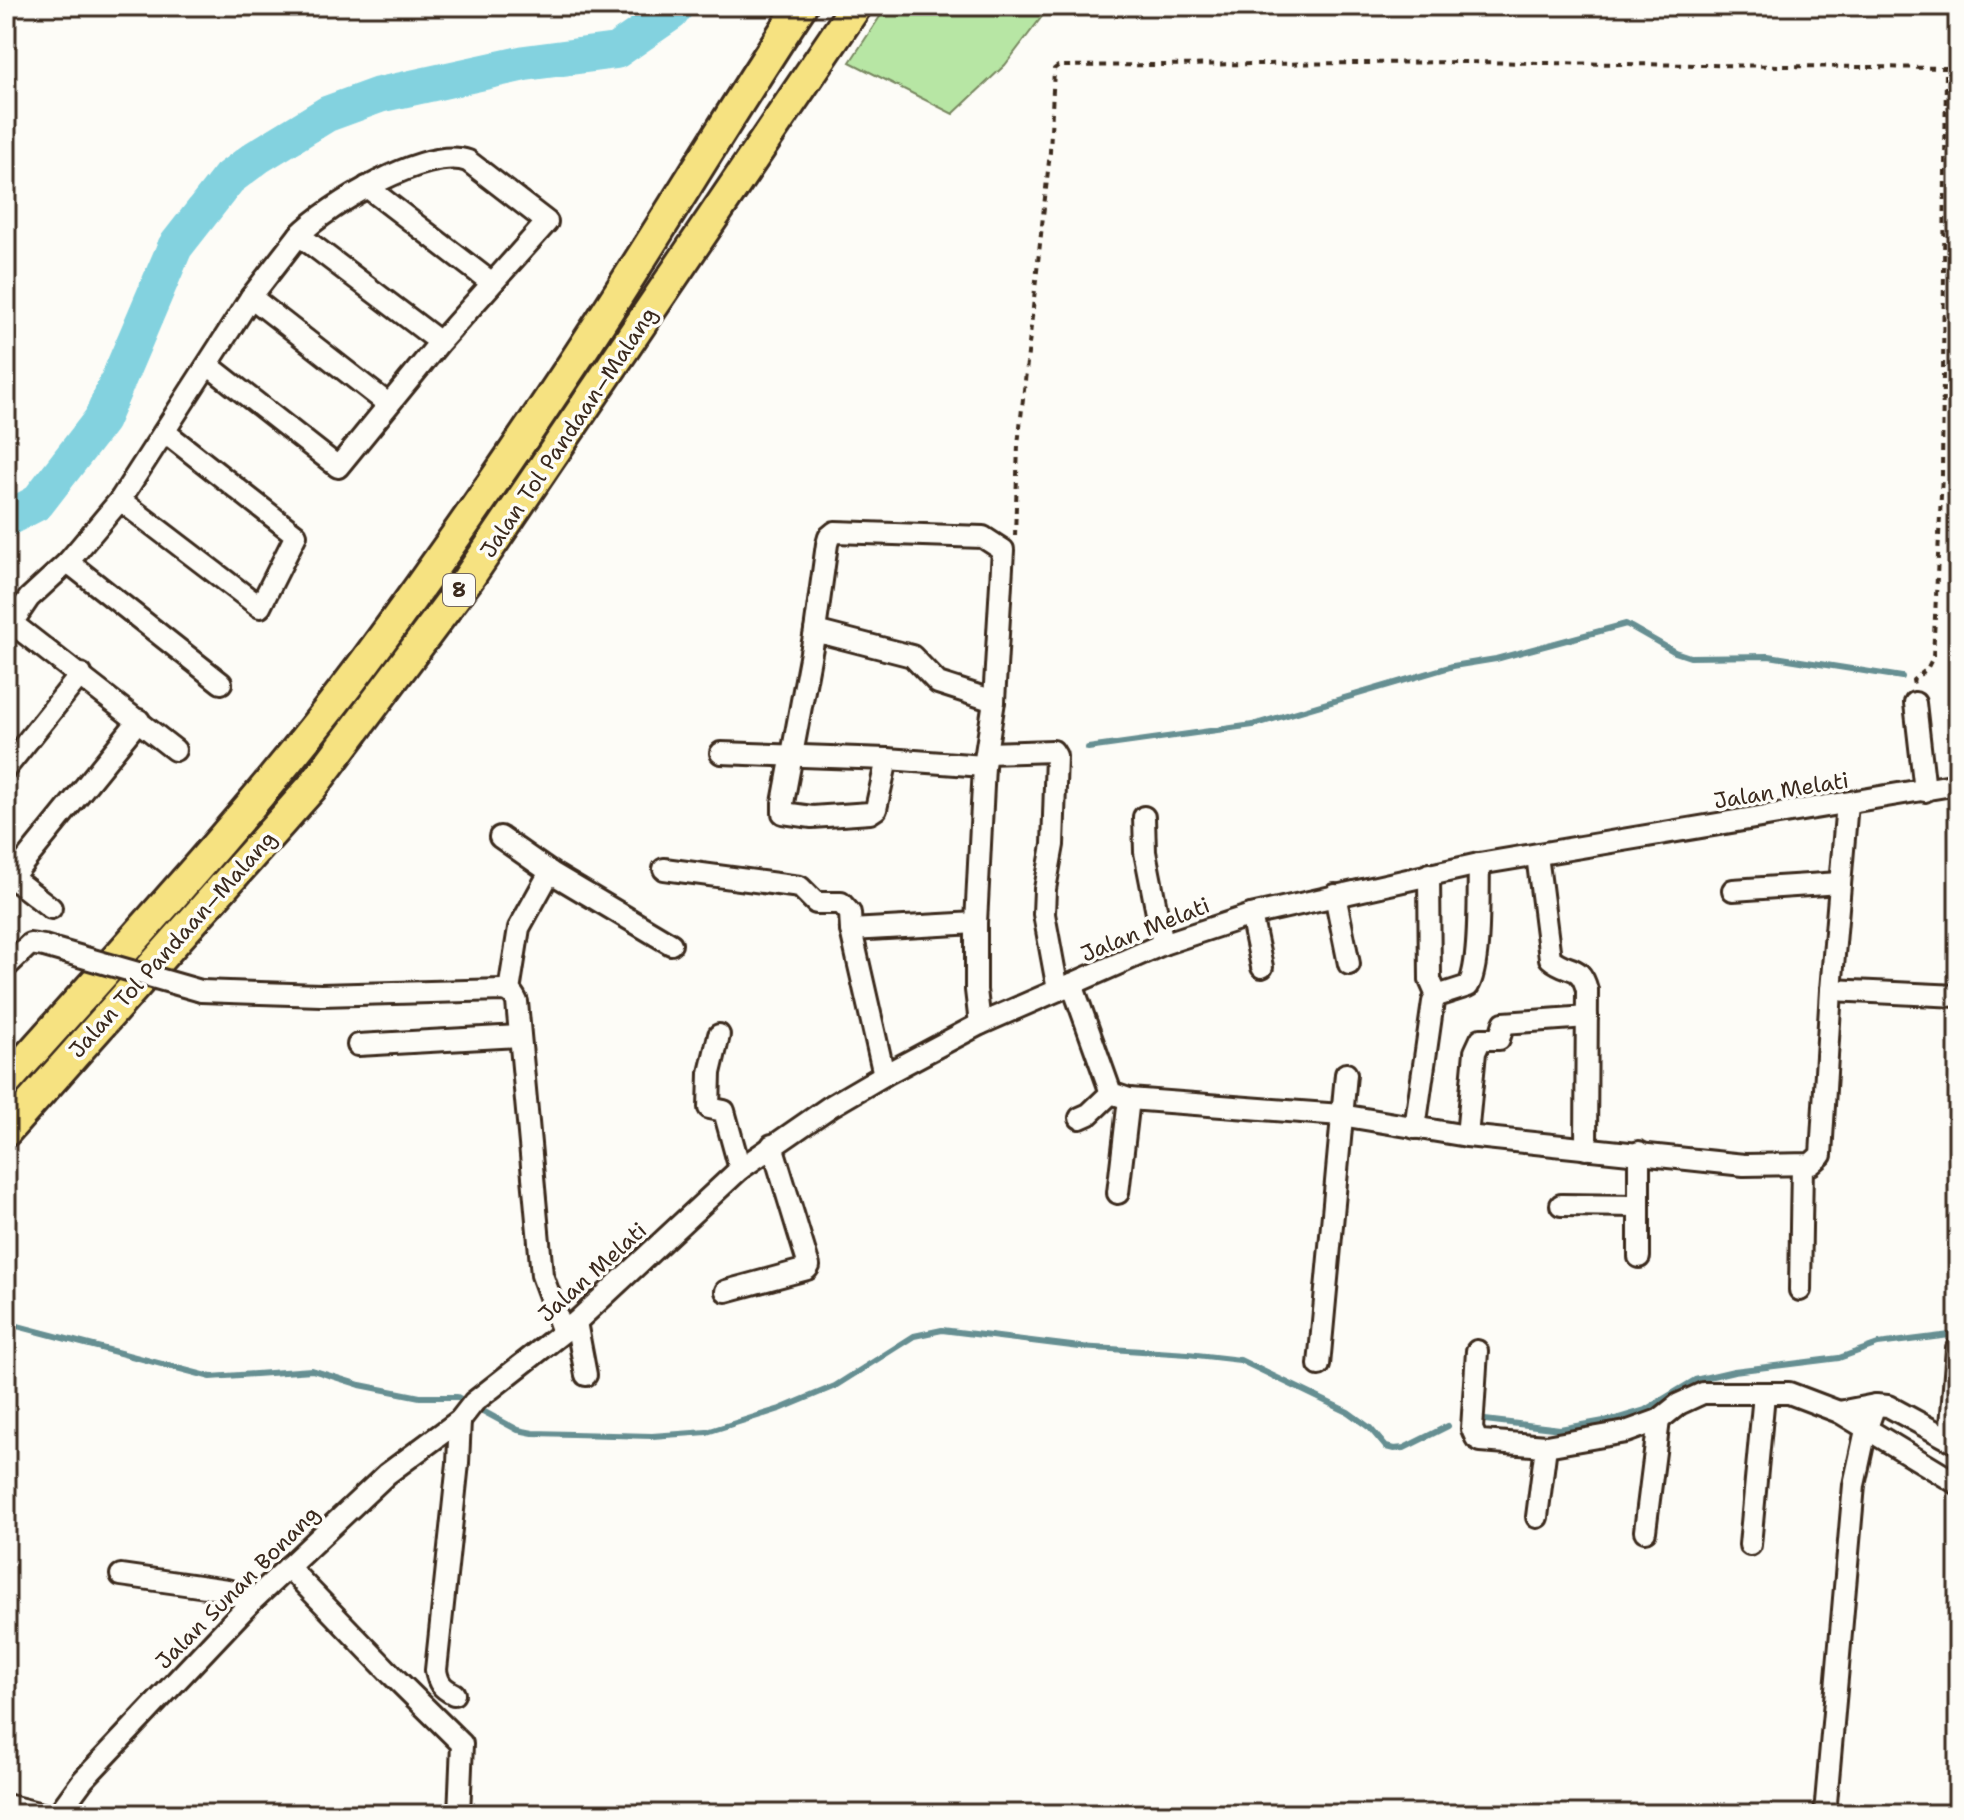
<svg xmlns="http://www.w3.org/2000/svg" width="1964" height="1820" font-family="'Shantell Sans',sans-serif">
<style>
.green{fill:#b7e6a4;stroke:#798861;stroke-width:2}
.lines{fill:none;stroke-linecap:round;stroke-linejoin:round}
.stream{stroke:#668f92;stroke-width:6}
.river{stroke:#83d2df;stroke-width:36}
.minor-casing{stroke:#3b2a1e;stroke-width:26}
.highway-casing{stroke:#3b2a1e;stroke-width:36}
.path{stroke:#3b2a1e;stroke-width:4;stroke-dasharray:6 6;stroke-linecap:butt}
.minor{stroke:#fdfcf7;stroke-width:20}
.highway{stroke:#f6e281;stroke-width:30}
.minor-bridge-casing{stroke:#3b2a1e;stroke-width:26;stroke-linecap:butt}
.minor-bridge{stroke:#fdfcf7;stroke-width:20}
.labels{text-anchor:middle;stroke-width:7;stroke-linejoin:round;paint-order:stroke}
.shield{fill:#fdfcf7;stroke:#75695f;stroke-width:2}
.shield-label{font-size:20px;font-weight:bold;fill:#3b2a1e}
.street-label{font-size:22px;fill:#3b2a1e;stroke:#fdfcf7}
</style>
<rect width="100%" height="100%" fill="#fdfcf7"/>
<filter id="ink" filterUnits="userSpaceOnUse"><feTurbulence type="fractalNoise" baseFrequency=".0125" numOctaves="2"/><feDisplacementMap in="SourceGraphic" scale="16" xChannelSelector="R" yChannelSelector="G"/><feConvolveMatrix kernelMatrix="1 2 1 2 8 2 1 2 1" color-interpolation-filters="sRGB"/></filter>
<g filter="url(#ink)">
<path class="green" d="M887,6H1050L1005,65L953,114L850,62Z"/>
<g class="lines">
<g class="stream">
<path d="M1088,748L1253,725L1453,666L1496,659L1626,624L1675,652L1690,657L1769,656L1902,677"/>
<path d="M6,1323L211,1377L312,1370L360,1385L420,1397H457L518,1430L533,1433L652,1436L707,1432L780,1409L835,1386L914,1336L942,1330L1080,1347L1188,1354L1240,1360L1348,1412L1370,1428L1386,1447L1394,1449L1404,1448L1448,1426"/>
<path d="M1485,1420L1560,1429L1615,1419L1645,1410L1695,1380L1734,1371L1839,1358L1878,1344L1958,1334"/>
</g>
<path class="river" d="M6,519L37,503L101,420L175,247L229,178L257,157L327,114L379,95L525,63L616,51L671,13L676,6"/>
<g class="minor-casing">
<g id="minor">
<path d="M367,187L492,283"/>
<path d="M251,297L388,404"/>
<path d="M208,365L338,467L440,342L547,222L468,161C427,146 328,205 299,235L440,342"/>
<path d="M120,500L260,607L296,535L165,432"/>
<path d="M68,562L221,683"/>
<path d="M13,624L175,750"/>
<path d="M815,631L827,544L829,537L835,532L983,537L1003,550L994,701L984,766L976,923V990L980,1024"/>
<path d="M6,632L29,598L68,562L120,500L251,297L299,235"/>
<path d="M1915,703L1925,791"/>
<path d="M721,753L887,759L984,766"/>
<path d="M987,753L1053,751L1056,756L1053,845L1045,889L1044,914L1058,990"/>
<path d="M887,759L876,809L870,813L812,817L783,813V803L815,631L912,656L938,683L994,701"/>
<path d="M6,768L81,674"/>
<path d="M1144,817L1145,852L1163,944"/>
<path d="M500,837L550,872"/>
<path d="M1537,855L1550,958C1568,974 1580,962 1587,990L1586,1149"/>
<path d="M664,869L800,887L816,903H841L850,913L851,930L976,923"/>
<path d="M6,873L51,908"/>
<path d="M1429,874L1430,980L1437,996"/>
<path d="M12,877L139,720"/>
<path d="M1733,890L1840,883"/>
<path d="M1335,895L1349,964"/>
<path d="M1251,915L1262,967"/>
<path d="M851,930L884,1075"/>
<path d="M6,967L30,944L44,946"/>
<path d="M1072,984L1111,1093L1129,1099L1341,1115L1467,1136L1744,1165L1811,1164L1821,1155L1831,990L1847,803"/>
<path d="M1831,990L1958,996"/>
<path d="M201,991L321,995L503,990C511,991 514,995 517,1002L542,1275L563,1332"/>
<path d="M509,991L519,928L550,872L671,944"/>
<path d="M719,1035L710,1073L709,1108L724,1111L740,1169"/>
<path d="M358,1045L519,1036"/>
<path d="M1080,1118L1089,1114L1111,1093"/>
<path d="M1415,1128L1433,1002L1437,996L1468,986C1481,966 1478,891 1479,864"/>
<path d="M1467,1136L1475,1052L1481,1039H1499L1504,1023L1587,1017"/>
<path d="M1639,1152V1257"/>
<path d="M1118,1193L1129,1099"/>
<path d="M1561,1205L1638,1206"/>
<path d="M1800,1290L1802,1165"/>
<path d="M726,1291L807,1269L809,1266L772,1145"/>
<path d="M576,1322L586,1375"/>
<path d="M1477,1351L1472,1429L1476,1438L1481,1441L1546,1446L1626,1432L1659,1420L1679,1404L1703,1393H1789L1839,1412L1958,1484"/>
<path d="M1319,1365L1346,1074"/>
<path d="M1839,1412L1875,1405L1888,1406L1958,1444"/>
<path d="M1950,1439L1957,1348"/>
<path d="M1537,1517L1546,1446"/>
<path d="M1645,1531L1659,1420"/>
<path d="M1750,1545L1764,1394"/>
<path d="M288,1567L392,1675L462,1744L459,1814"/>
<path d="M121,1575L227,1590L251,1602"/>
<path d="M454,1694C442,1688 438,1683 436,1670L458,1463L460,1420"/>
<path d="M6,1805L42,1814"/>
<path d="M58,1814L83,1780L251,1602L387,1474L460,1420L474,1402L576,1322L740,1169L831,1106L884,1075L980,1024L1072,984L1163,944L1251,915L1479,864L1958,784"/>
<path d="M1825,1814L1854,1485L1866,1430L1875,1405"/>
</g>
</g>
<g class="highway-casing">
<g id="highway">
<path d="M6,1082C128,945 255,809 365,662C437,565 506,465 573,364C651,246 723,124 801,6"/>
<path d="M6,1131L312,787L468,579L856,6"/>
</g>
</g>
<path class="path" d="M1015,536L1018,445L1050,152L1054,69L1058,66L1462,62L1946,68L1942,475L1933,657L1927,669L1913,680L1914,685"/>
<use href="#minor" class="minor"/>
<use href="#highway" class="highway"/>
<g class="minor-bridge-casing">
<path id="minor-bridge" d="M44,946L201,991"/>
</g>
<use href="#minor-bridge" class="minor-bridge"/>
</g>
</g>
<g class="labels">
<rect class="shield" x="443" y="574" width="32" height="32" rx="6"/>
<g class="shield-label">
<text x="459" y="597">8</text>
</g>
<g class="street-label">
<text transform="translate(568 432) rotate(-56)" y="8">Jalan Tol Pandaan–Malang</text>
<text transform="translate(1781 790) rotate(-9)" y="8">Jalan Melati</text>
<text transform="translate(1145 929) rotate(-22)" y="8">Jalan Melati</text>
<text transform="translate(172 944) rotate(-48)" y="8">Jalan Tol Pandaan–Malang</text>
<text transform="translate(592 1272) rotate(-42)" y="8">Jalan Melati</text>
<text transform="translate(237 1587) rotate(-45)" y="8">Jalan Sunan Bonang</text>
</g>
</g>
<rect width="1964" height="1820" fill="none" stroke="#fdfcf7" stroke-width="32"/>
<rect x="16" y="16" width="1932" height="1788" fill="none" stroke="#3b2a1e" stroke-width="3" filter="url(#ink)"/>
</svg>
